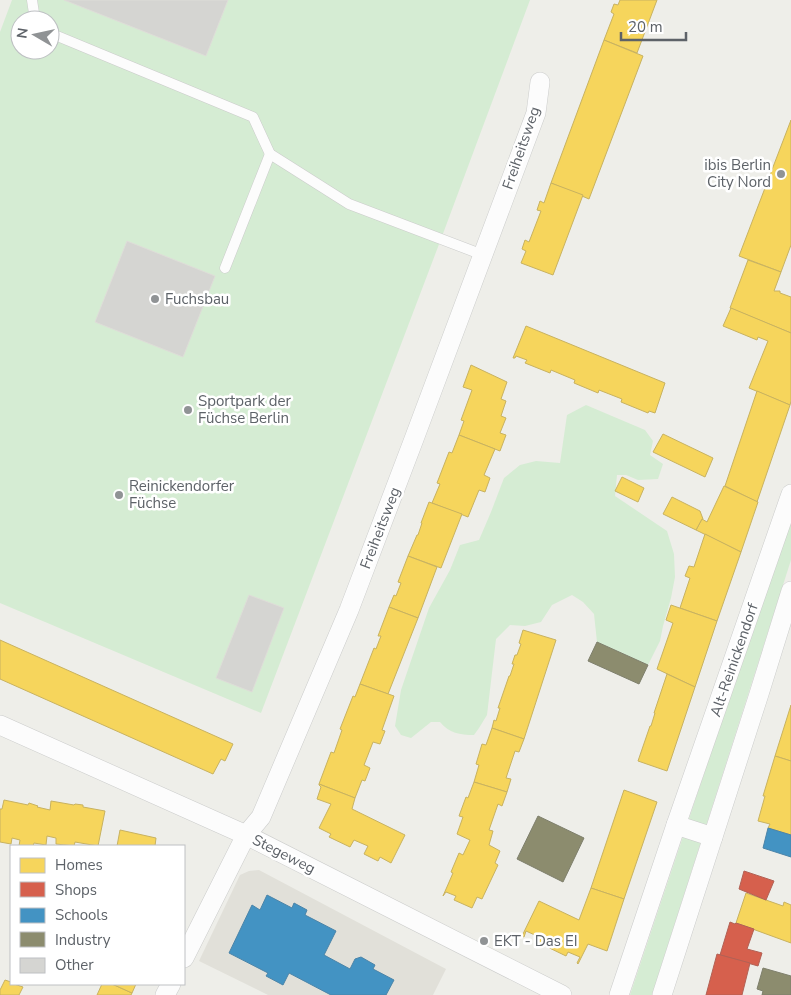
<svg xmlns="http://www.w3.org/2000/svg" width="791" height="995" font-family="'Nunito Sans',sans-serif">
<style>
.education{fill:#e1e0d9}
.green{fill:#d5ecd3;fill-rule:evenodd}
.homes{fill:#f6d55c;stroke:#c8b260}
.shops{fill:#d6604d;stroke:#b26155}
.schools{fill:#4393c3;stroke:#4b84a8}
.industry{fill:#8c8c6e;stroke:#7e7f6c}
.building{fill:#d5d5d2;stroke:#deddd8}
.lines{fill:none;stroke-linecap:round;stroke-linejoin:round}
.lane-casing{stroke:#cbcccb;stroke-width:11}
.street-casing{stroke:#cbcccb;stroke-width:20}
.lane{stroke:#fcfcfc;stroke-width:10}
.street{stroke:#fcfcfc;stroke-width:19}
.poi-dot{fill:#909395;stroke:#fff;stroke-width:2}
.labels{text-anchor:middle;stroke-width:5;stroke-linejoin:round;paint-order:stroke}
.street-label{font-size:15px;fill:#5d6268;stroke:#fff}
.poi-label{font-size:15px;fill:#5d6268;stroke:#fff;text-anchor:start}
</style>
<rect width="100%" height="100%" fill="#eeeee9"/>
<path class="education" d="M259,870L446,969L433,995H268L199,961L240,875L249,871Z"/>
<g class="green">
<path d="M12,0H530L441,239L261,713L0,603V32ZM20,20H50V50H20Z"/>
<path d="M586,405L645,430L653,441L650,455L663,464L658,479L638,480L626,475H617L615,496L667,531L674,554L675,577L671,598L663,626L660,641L648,665L597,642L594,614L583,602L572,595L552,605L541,622L525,626L510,625L496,639L487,715L479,728L474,735C460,735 449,733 440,722H431L411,738L401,735L395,726L401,690L429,608L450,570L460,545L479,540L491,512L504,478L520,465L536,461L560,463L567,415Z"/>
<path d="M791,514V560L652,995H630Z"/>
</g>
<g class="homes">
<path d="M620,0H657L637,53L604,40L614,14L611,12L614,4L618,5Z"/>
<path d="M604,40L643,56L589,199L551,183Z"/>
<path d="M791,120V245L781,272L739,256Z"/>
<path d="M551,183L583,195L553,275L521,263L526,251L522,249L525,240L529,242L541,211L537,210L540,201L544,203Z"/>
<path d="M748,260L781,272L774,291H780V293L791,297V333L730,308Z"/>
<path d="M731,308L791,333V401L790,405L749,388L768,341L758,337L757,340L723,326Z"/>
<path d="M526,326L665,383L655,413L649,411L648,413L621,402L622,399L599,390L598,393L574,383L575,380L551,370L550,373L525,363L527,360L516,356L515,358H513Z"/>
<path d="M471,365L507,382L501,399L506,401L501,416L506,418L500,433L506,435L500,451L459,435L464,421L461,420L472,390L463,387Z"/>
<path d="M757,391L790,405L757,502L725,486Z"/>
<path d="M663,434L713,458L705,477L653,452Z"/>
<path d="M459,435L495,449L484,475L490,478L485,492L479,490L468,517L432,503L440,484L437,483L449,452L452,453Z"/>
<path d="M622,477L644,488L638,502L615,491Z"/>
<path d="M724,486L758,502L741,552L696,530L702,519L707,522Z"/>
<path d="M672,497L700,511L703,519H702L696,530L663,514Z"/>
<path d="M429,502L462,514L441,568L408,556L417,535H418L422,523H421Z"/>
<path d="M705,534L741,552L717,621L680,608L690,578L685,576L689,566L694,567Z"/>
<path d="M408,556L437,567L418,618L389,607L394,595L396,596L401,583L398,582Z"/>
<path d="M671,605L717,621L695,687L657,669L673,623L666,620Z"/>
<path d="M389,607L418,618L388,694L360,684L374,648L376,649L381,636H378Z"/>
<path d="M523,630L556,640L524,739L492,728L494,720L496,721L500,708H498L509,676H510L514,664H512L515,655H517L521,644L519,643Z"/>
<path d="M0,640L233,744L225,761L221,759L213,774L0,679Z"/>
<path d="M667,674L695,687L667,771L638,761L650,726H651L655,713H654Z"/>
<path d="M360,684L394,696L382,730L385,731L380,744L373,742L364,765L370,768L365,781L362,780L355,798L319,784L331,752L334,753L342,730L340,729L353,696L355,697Z"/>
<path d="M791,705V761L775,756Z"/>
<path d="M492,728L524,739L519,752L515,751L506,778L511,779L507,792L474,782L479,765L476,764L482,744L486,745Z"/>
<path d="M775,756L791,761V835L768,828L770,824L758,821L765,796H763Z"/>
<path d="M474,782L507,792L502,806L498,804L489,830L493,831L489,845L500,851L495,863L498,865L482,899L477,897L472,908L454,900L456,896L446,892L443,896L453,873L451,872L459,853L463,855L470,840L457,834L463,817L459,816L466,797L468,798Z"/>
<path d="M319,784L355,798L352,809L405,835L391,863L380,857L378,861L364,854L368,846L354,840L350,847L329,837L331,834L319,828L331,804L317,799L321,787L319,785Z"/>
<path d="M624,790L657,802L624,899L591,888Z"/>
<path d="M4,800L28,805L29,803L38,806L37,807L50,810L51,801L74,805L75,804L83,805V807L105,811L98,846L75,842L74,846L56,844V838L47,836L46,845L34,843L33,846H19L20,840L12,838L11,844L0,842V809H2Z"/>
<path d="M120,830L156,838L155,846H117Z"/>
<path d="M591,888L624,899L607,951L588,944L578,964L577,963L580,957L568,952L566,956L535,941L537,936L526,931L524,937L522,936L539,901L579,920Z"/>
<path d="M746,893L783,906L784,902L791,905V943L736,923Z"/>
<path d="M5,980L11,982V984H14L23,987L19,995H0V990Z"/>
<path d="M102,984H112L132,993L131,995H97Z"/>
<path d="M112,984H136L132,993Z"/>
</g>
<g class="shops">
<path d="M744,871L774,881L766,900L739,889Z"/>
<path d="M730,922L735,924L736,923L754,929L747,949L762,953L758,966L720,955Z"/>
<path d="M717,954L750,963L742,995H706Z"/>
</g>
<g class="schools">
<path d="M768,828L791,835V857L763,848Z"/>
<path d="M267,895L292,908L294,903L307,910L305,915L336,931L324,955L350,969L355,959L361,957L375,965L373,969L394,980L386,995H331L289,973L283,985L266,976L268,973L229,953L252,905L260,910Z"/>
</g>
<g class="industry">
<path d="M597,642L648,665L639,684L588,661Z"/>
<path d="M538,816L584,838L563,882L517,859Z"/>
<path d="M763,968L791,976V995H762L763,991L757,989Z"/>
</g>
<g class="building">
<path d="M64,0H228L206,56Z"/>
<path d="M127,241L215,276L183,357L95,322Z"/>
<path d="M249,595L284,608L252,692L216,678Z"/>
</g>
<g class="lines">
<g class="lane-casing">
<g id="lane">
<path d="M32,0L35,20"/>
<path d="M50,33L253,117L270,154"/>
<path d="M225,268L270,154L349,204L483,255"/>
</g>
</g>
<g class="street-casing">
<g id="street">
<path d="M0,725L246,835L562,995"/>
<path d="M676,825L713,837"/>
<path d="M184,958L246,835L261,817L349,610L414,439L536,113L540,82"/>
<path d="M165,995L171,984"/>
<path d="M619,995L676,825L791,494"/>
<path d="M662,995L759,694L791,591"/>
</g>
</g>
<use href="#lane" class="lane"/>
<use href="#street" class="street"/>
</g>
<g class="poi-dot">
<circle cx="781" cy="174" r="5"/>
<circle cx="155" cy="299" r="5"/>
<circle cx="188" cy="410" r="5"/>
<circle cx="119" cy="495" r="5"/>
<circle cx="484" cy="941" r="5"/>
</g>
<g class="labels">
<g class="street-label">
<text transform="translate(521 148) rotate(-71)" y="5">Freiheitsweg</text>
<text transform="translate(380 528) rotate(-69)" y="5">Freiheitsweg</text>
<text transform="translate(734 660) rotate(-71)" y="5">Alt-Reinickendorf</text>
<text transform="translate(284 854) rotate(27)" y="5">Stegeweg</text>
</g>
<g class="poi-label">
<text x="771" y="170" text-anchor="end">ibis Berlin<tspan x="771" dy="17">City Nord</tspan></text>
<text x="165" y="304">Fuchsbau</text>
<text x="198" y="406">Sportpark der<tspan x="198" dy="17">Füchse Berlin</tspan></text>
<text x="129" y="491">Reinickendorfer<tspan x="129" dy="17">Füchse</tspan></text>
<text x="494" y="946">EKT - Das EI</text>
</g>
</g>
<rect x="10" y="845" width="175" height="140" fill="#ffffff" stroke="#bec0c3"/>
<rect x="20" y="858" width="25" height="15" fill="#f6d55c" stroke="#bec0c3"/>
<text x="55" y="870" font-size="15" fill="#5d6268">Homes</text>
<rect x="20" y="882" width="25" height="15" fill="#d6604d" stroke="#bec0c3"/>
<text x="55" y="895" font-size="15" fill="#5d6268">Shops</text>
<rect x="20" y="908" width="25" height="15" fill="#4393c3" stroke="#bec0c3"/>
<text x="55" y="920" font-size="15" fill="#5d6268">Schools</text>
<rect x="20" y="932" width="25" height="15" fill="#8c8c6e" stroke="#bec0c3"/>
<text x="55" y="945" font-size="15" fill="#5d6268">Industry</text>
<rect x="20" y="958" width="25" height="15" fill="#d5d5d2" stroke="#bec0c3"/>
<text x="55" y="970" font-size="15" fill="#5d6268">Other</text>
<g transform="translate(35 35) rotate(279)"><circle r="24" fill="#ffffff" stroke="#bec0c3"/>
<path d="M0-4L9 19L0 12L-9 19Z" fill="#909395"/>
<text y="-8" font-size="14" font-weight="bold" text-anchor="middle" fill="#5d6268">N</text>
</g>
<path d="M621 32v8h65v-8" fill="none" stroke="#5d6268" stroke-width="2.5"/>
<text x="628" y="32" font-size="15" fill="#5d6268" stroke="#ffffff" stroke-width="4" paint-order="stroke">20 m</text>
</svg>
